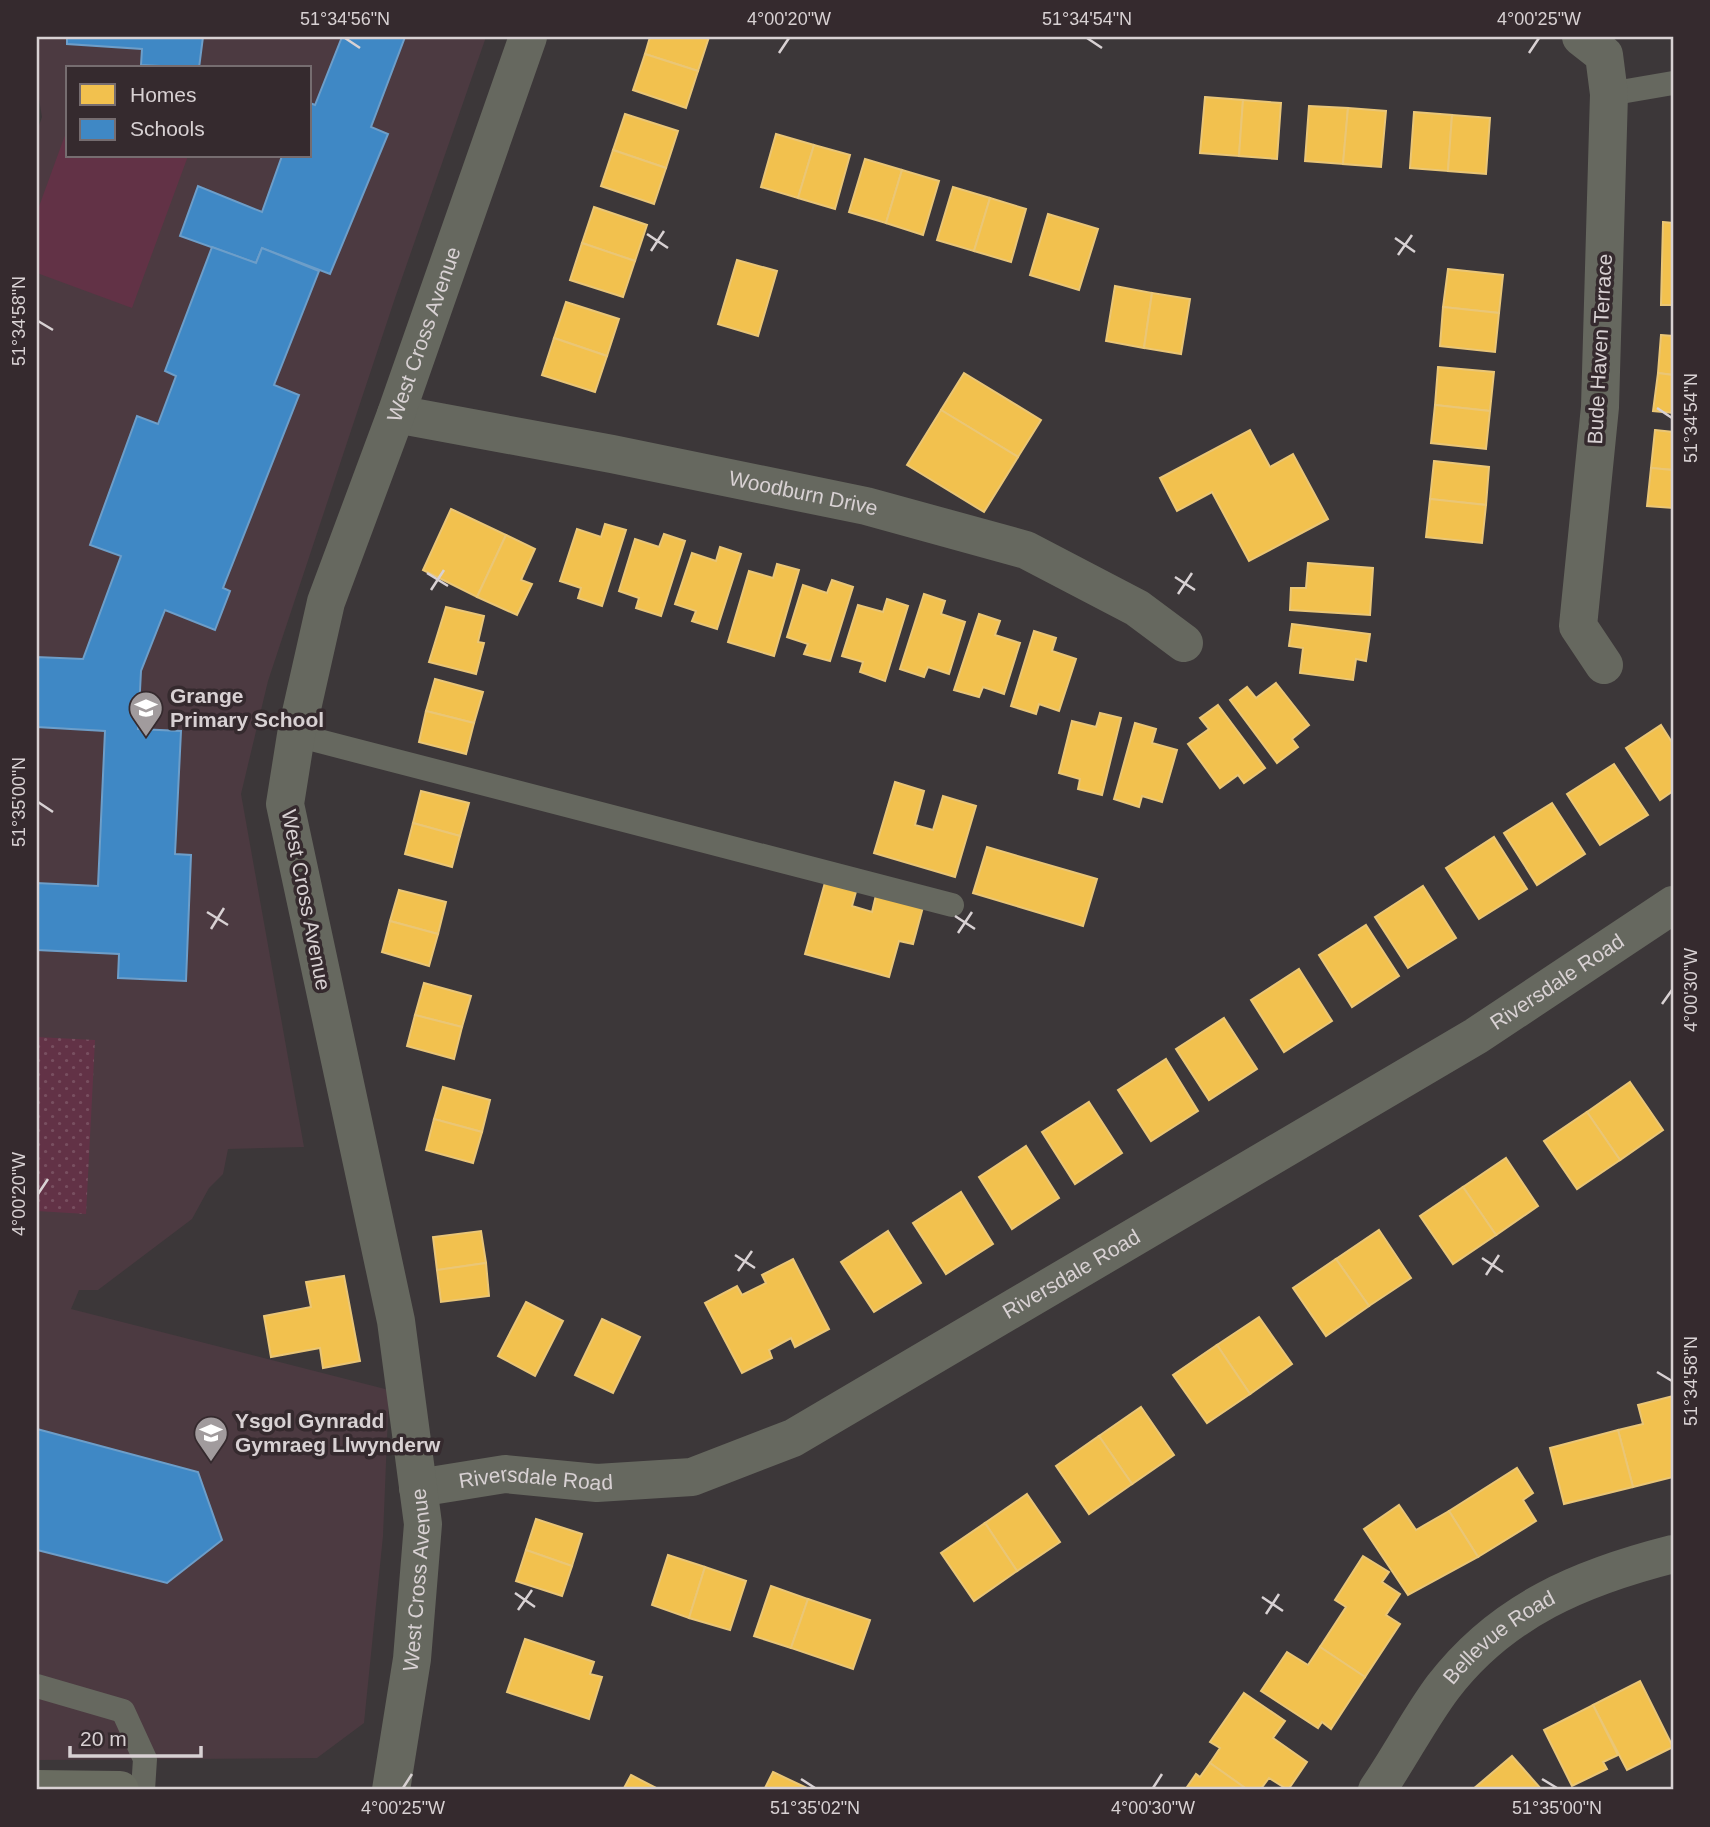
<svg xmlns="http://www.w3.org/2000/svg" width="1710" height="1827" font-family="Helvetica,sans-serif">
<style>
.built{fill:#4c3a41;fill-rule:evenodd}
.park{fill:url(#park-dots)}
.garden{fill:#623246}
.homes{fill:#f2c14e;stroke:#eac676;stroke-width:2}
.schools{fill:#3f88c5;stroke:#6d9ec9;stroke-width:2}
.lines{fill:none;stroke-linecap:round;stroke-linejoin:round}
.lane{stroke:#66685f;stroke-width:24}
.street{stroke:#66685f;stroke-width:38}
.secondary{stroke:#696c60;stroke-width:38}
.ticks{fill:none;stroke:#d8d1d3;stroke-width:2.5}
.labels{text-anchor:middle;stroke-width:7;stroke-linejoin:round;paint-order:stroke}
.street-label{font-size:21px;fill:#d8d1d3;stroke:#352a2e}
.poi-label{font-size:21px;font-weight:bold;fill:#d8d1d3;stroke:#352a2e;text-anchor:start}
.neatline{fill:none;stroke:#d8d1d3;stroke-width:2.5}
.ticks-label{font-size:18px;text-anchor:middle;fill:#d8d1d3}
</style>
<defs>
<pattern id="park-dots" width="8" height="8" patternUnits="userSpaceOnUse" patternTransform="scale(1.75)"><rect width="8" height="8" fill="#623246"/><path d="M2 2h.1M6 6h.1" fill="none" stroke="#784f60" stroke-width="1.8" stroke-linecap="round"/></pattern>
</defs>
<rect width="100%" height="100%" fill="#3c3739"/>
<path class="built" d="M37,37H486L395,298L268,681L241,794L304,1147L228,1149L223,1174L209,1188L192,1219L98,1290H79L71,1309L389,1390L383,1536L364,1723L317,1758L37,1760V131L42,117L37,87ZM68,68H310V156H68Z"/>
<path class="park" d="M37,1037L95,1040L86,1214L37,1211Z"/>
<path class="garden" d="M68,127V156H188L132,308L37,273V212Z"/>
<g class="homes">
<path d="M650,37H709L698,71L645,54Z"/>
<path d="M645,54L698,71L686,108L633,90Z"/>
<path d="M1205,97L1243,100L1239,156L1200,153Z"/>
<path d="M1243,100L1281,103L1277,159L1239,156Z"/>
<path d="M1309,106L1348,108L1343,164L1305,161Z"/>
<path d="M1348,108L1386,111L1381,167L1343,164Z"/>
<path d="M1414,112L1452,115L1448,171L1410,168Z"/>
<path d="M625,114L678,131L666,168L613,150Z"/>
<path d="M1452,115L1490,118L1486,174L1448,171Z"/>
<path d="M776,134L814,145L798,198L761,187Z"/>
<path d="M814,145L850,155L835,209L798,198Z"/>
<path d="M613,150L666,168L654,204L601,186Z"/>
<path d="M865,159L902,170L886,223L849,212Z"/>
<path d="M902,170L939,181L923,235L886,223Z"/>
<path d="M953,187L990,198L974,251L937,240Z"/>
<path d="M990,198L1026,209L1011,262L974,251Z"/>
<path d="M594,207L647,225L635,261L582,243Z"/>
<path d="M1048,214L1098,229L1079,290L1030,275Z"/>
<path d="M1663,222L1673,223V305H1661Z"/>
<path d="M582,243L635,261L623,297L570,280Z"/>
<path d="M737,260L777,271L758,336L718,324Z"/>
<path d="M1448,269L1503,275L1499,313L1443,307Z"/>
<path d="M1115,286L1152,293L1144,348L1106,341Z"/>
<path d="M1152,293L1190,299L1181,354L1144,348Z"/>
<path d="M566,302L619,319L607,356L554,338Z"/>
<path d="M1443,307L1499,313L1495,352L1440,346Z"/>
<path d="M1661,335L1673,336V375L1658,373Z"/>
<path d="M554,338L607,356L595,392L542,375Z"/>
<path d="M1438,367L1494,372L1490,411L1435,405Z"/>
<path d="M964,373L1041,420L1018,457L941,410Z"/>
<path d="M1658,373L1673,375V413L1653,411Z"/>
<path d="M1435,405L1490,411L1486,449L1431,443Z"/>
<path d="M941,410L1018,457L984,512L907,465Z"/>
<path d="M1250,430L1270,467L1293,454L1328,519L1249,561L1212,492L1177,511L1160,478Z"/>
<path d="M1655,430L1673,432V470L1651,468Z"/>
<path d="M1434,461L1489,467L1486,505L1430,499Z"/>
<path d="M1651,468L1673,470V508L1647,506Z"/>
<path d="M1430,499L1486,505L1482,543L1426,537Z"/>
<path d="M451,509L506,535L477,597L423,570Z"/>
<path d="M605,524L626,530L602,606L578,598L581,588L560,581L577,529L601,537Z"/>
<path d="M664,534L685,541L661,616L636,608L639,598L619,591L635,539L659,547Z"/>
<path d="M506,535L535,549L521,580L532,584L517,615L477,597Z"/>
<path d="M720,547L741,554L717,629L692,621L696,611L675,604L692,553L716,561Z"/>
<path d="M1308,563L1373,568L1370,615L1290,610L1291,588H1306Z"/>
<path d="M777,564L799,570L774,656L728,642L749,571L773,578Z"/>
<path d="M832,580L853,587L830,661L804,654L808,644L787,637L803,585L827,593Z"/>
<path d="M924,594L945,601L941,614L965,622L949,674L928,667L924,677L900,669Z"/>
<path d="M887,599L908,606L885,681L860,672L863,662L842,656L858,605L883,612Z"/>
<path d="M446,607L484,616L478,642L484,643L476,674L429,662Z"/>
<path d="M979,614L1000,621L995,635L1020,643L1004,694L983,687L979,697L954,690Z"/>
<path d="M1292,624L1370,634L1366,661L1356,659L1353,680L1300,673L1303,648L1289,646Z"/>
<path d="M1034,631L1056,638L1052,651L1076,659L1059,711L1039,704L1036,714L1011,706Z"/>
<path d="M435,679L483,692L474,723L426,711Z"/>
<path d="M1276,683L1309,725L1292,739L1298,747L1277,763L1230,700L1247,687L1256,698Z"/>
<path d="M1218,705L1265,768L1244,783L1238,775L1220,788L1188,744L1209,729L1200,718Z"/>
<path d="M426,711L474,723L466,754L419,742Z"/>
<path d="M1100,713L1121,718L1102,795L1078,789L1080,779L1059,773L1072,721L1096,727Z"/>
<path d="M1135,723L1156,729L1152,743L1177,750L1162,802L1142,796L1139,807L1114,799Z"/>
<path d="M1661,725L1673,744V791L1660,800L1626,748Z"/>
<path d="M1614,764L1648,815L1600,845L1567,794Z"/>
<path d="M895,782L924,791L915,825L933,830L943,796L976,806L955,877L874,853Z"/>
<path d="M421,791L469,803L460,836L413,823Z"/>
<path d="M1552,803L1585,854L1537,885L1504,833Z"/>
<path d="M413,823L460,836L452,867L405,854Z"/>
<path d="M1494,837L1527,889L1479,919L1446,868Z"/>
<path d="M987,847L1097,879L1083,926L973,893Z"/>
<path d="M826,879L857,888L852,906L872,912L876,895L923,907L913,944L899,941L889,977L805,954Z"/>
<path d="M1423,886L1456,938L1408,968L1375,917Z"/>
<path d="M399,890L446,902L438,934L390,921Z"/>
<path d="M390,921L438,934L429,966L382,952Z"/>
<path d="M1366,925L1399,976L1352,1007L1319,955Z"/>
<path d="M1299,969L1332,1021L1284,1052L1251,1000Z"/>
<path d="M424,983L471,996L462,1027L415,1015Z"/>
<path d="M415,1015L462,1027L454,1059L407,1046Z"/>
<path d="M1224,1018L1257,1069L1209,1100L1176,1049Z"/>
<path d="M1166,1059L1198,1111L1151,1141L1118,1090Z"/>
<path d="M1630,1082L1663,1130L1620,1160L1587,1112Z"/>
<path d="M443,1087L490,1100L482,1132L434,1119Z"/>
<path d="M1089,1102L1122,1153L1075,1184L1042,1132Z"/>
<path d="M1587,1112L1620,1160L1577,1189L1544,1141Z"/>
<path d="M434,1119L482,1132L473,1163L426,1150Z"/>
<path d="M1026,1146L1059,1198L1012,1229L979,1177Z"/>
<path d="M1506,1158L1538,1206L1496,1235L1463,1187Z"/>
<path d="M1463,1187L1496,1235L1453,1264L1420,1216Z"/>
<path d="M961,1192L993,1244L946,1274L913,1223Z"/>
<path d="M1379,1230L1411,1278L1369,1306L1336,1259Z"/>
<path d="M481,1231L486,1263L437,1270L433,1237Z"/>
<path d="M888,1231L921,1283L874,1312L841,1262Z"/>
<path d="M793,1259L829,1329L795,1347L791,1338L769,1350L772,1358L742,1373L705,1303L737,1286L742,1295L766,1283L762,1275Z"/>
<path d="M1336,1259L1369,1306L1326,1336L1293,1288Z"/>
<path d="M486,1263L489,1296L441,1302L437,1270Z"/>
<path d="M344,1276L360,1361L323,1368L320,1348L271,1357L264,1316L311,1307L306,1282Z"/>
<path d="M526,1302L563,1321L535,1376L498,1356Z"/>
<path d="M1259,1317L1292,1364L1250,1394L1217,1345Z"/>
<path d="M602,1319L640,1337L613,1393L575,1375Z"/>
<path d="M1217,1345L1250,1394L1207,1423L1173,1375Z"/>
<path d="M1673,1396V1477L1633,1487L1618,1430L1643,1424L1638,1405Z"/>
<path d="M1141,1407L1174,1455L1132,1484L1099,1436Z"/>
<path d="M1618,1430L1633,1487L1564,1504L1550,1448Z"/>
<path d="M1099,1436L1132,1484L1089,1514L1056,1466Z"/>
<path d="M1517,1468L1533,1493L1523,1500L1536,1521L1478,1557L1449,1511Z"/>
<path d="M1027,1494L1060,1542L1017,1571L985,1523Z"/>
<path d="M1399,1505L1416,1530L1449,1511L1478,1557L1408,1595L1364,1529Z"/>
<path d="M536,1519L582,1534L572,1566L526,1550Z"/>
<path d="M985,1523L1017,1571L974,1601L941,1553Z"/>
<path d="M526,1550L572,1566L562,1596L516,1581Z"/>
<path d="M668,1555L705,1567L689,1618L652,1605Z"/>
<path d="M1363,1556L1389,1572L1382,1582L1400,1594L1386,1615L1400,1624L1365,1677L1320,1647L1346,1607L1335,1600Z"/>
<path d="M705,1567L746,1581L730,1630L689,1618Z"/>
<path d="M771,1586L808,1599L791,1648L754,1636Z"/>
<path d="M808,1599L870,1620L853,1669L791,1648Z"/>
<path d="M525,1639L594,1662L590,1674L602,1677L589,1719L507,1692Z"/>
<path d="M1320,1647L1365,1677L1331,1729L1322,1722L1318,1728L1261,1691L1287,1652L1308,1665Z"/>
<path d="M1640,1681L1673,1747L1627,1770L1593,1705Z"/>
<path d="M1244,1693L1285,1721L1273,1738L1307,1762L1288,1790L1269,1778L1260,1790H1248L1210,1763L1220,1748L1210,1742Z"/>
<path d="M1593,1705L1618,1755L1603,1762L1607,1769L1572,1786L1544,1730Z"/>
<path d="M1512,1756L1542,1790H1472Z"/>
<path d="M1210,1763L1248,1790H1185L1196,1774L1200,1777Z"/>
<path d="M773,1772L809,1789V1790H764Z"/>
<path d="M631,1775L660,1790H623Z"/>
</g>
<g class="schools">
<path d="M67,37H203L199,68L141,65L142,49L67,44Z"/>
<path d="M342,37H405L371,127L388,134L330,274L262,248L256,263L180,236L198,186L262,212L282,156H310V103L315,105Z"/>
<path d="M212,247L256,263L262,248L319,271L274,385L299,395L223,588L230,591L215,630L165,610L141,671L138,729L181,731L175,854L191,855L186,981L118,978L119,954L37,950V883L98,886L105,731L37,727V657L83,659L121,556L90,545L137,416L158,424L176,376L165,371Z"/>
<path d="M37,1429L198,1472L222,1540L167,1583L37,1550Z"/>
</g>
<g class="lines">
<g class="lane">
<path d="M1609,94L1673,83"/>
<path d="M296,735L952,905"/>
<path d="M37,1686L123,1711L145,1759L143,1790"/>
</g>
<g class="street">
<path d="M1581,37L1604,55L1609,94L1600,407L1578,626L1604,665"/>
<path id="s1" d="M396,414L612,454L866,506L1026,550L1137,608L1184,643"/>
<path id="s2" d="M418,1488L505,1474L597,1483L692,1477L793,1438L1476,1036L1673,905"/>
<path id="s3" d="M391,1790L412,1659L423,1524L396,1321L285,804L296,735L326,602L396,414L528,37"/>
<path id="s4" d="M1377,1790C1400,1757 1419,1719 1443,1687C1502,1610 1582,1577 1673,1554"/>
</g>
<path class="secondary" d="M37,1789L120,1790"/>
</g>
<path class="ticks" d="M345,38L360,48M1087,38L1102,48M779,53L789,38M1529,53L1539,38M647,234L668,248M1395,238L1415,252M651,251L664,231M1398,255L1412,235M38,321L53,330M1657,408L1672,418M427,573L448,586M1175,577L1195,590M431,590L444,570M1178,594L1192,573M38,802L53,812M207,912L228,925M955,916L975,929M211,929L224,908M958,933L972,912M1662,1004L1672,990M38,1194L48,1179M735,1255L755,1268M1482,1258L1503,1272M738,1271L752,1251M1486,1275L1499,1255M1657,1372L1672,1381M515,1593L535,1607M1262,1597L1283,1611M518,1610L532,1590M1266,1614L1279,1594M801,1779L815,1788M1542,1779L1557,1788M403,1788L412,1774M1153,1788L1162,1774"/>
<defs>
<g id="school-pin" transform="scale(1.75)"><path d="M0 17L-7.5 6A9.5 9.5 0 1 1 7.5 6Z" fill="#a19b9d" stroke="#352a2e"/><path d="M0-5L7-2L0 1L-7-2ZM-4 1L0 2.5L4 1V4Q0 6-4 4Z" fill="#fff"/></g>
</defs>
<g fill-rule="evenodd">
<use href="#school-pin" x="146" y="708"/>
<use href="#school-pin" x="211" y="1433"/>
</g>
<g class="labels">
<g class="street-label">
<text dy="7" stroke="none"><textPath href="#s3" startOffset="1493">West Cross Avenue</textPath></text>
<text transform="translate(1600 349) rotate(-87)" y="7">Bude Haven Terrace</text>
<text dy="7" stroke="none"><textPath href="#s1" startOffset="415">Woodburn Drive</textPath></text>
<text transform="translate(306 900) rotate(79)" y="7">West Cross Avenue</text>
<text dy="7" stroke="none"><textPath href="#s2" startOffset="1274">Riversdale Road</textPath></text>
<text dy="7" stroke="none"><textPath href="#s2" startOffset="707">Riversdale Road</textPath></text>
<text dy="7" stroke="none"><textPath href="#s2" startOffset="119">Riversdale Road</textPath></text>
<text dy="7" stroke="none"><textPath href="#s3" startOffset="212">West Cross Avenue</textPath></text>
<text dy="7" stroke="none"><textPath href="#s4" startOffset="198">Bellevue Road</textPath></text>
</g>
<g class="poi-label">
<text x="170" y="703">Grange<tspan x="170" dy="24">Primary School</tspan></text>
<text x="235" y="1428">Ysgol Gynradd<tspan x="235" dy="24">Gymraeg Llwynderw</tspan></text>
</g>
</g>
<rect width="1710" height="1827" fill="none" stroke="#352a2e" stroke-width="77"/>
<rect x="66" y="66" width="245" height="91" fill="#352a2e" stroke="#766d70" stroke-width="2"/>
<rect x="80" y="84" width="35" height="21" fill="#f2c14e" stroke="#766d70" stroke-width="2"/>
<text x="130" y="102" font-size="21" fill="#d8d1d3">Homes</text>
<rect x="80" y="119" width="35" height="21" fill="#3f88c5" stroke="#766d70" stroke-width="2"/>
<text x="130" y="136" font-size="21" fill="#d8d1d3">Schools</text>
<path d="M70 1746v10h131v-10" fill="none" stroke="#d8d1d3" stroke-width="3.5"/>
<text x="80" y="1746" font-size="21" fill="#d8d1d3" stroke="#352a2e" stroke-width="5" paint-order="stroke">20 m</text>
<rect x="38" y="38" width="1634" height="1750" class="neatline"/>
<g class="ticks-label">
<text x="345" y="25">51°34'56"N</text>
<text x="789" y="25">4°00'20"W</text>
<text x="1087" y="25">51°34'54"N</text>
<text x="1539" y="25">4°00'25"W</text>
<text transform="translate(19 321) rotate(-90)" y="6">51°34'58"N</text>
<text transform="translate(1691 418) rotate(-90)" y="6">51°34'54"N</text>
<text transform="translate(19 802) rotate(-90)" y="6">51°35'00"N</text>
<text transform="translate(1691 990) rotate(-90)" y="6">4°00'30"W</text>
<text transform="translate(19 1194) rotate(-90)" y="6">4°00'20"W</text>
<text transform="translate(1691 1381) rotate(-90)" y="6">51°34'58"N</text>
<text x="403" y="1814">4°00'25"W</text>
<text x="815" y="1814">51°35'02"N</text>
<text x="1153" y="1814">4°00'30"W</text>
<text x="1557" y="1814">51°35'00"N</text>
</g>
</svg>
